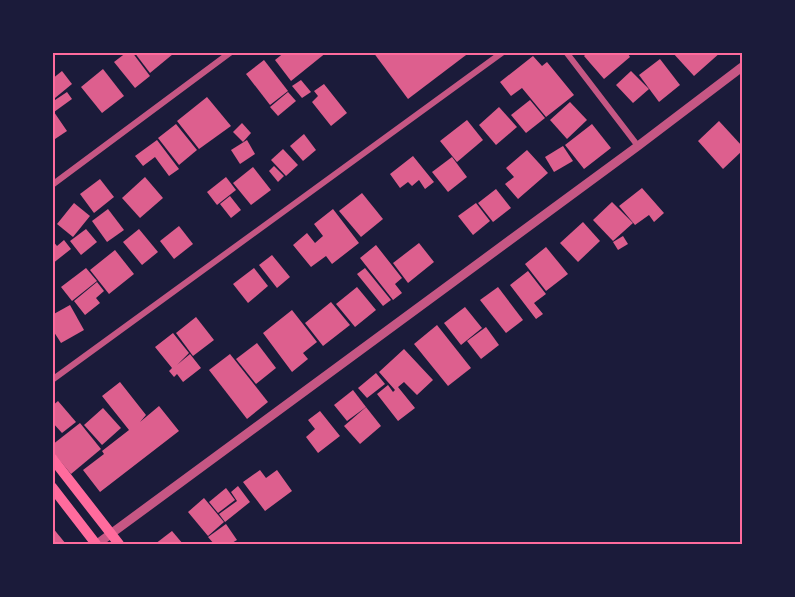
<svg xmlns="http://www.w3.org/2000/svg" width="795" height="597" font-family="'Titillium Web',sans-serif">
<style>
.building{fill:#dd5f8e}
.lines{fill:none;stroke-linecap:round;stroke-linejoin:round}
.minor{stroke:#c65784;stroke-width:6}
.tertiary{stroke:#c65784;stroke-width:9}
.secondary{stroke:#ff6b9d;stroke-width:10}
.neatline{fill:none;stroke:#ff6b9d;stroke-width:2}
</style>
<rect width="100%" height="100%" fill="#1b1b3a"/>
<g class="building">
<path d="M127,52H132L150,76L135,88L114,62Z"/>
<path d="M134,52H172L173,54L150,73Z"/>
<path d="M285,52H327L291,81L275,60Z"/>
<path d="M373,52H470L408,99Z"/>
<path d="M588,52H627L630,57L604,79L584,56Z"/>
<path d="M672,52H721L694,76Z"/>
<path d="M533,56L542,66L547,62L574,95L546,117L522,88L511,96L500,82Z"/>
<path d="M660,59L680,85L659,102L639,75Z"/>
<path d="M264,60L288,91L270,105L246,74Z"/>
<path d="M103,69L124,96L102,113L81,87Z"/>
<path d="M62,71L72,84L55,98L52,95V79Z"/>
<path d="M631,71L649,89L633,103L616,85Z"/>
<path d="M301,80L311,92L302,98L292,86Z"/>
<path d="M324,84L347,113L331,126L312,102L318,96L314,91Z"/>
<path d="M67,92L72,99L54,112L67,131L52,141V102Z"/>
<path d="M288,92L296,101L278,116L270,107Z"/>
<path d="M207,97L231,126L199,149L177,121Z"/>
<path d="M530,100L545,118L526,133L511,115Z"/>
<path d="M570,102L587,120L567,139L550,120Z"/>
<path d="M499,107L517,127L496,145L479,125Z"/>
<path d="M467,120L483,140L457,162L440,141Z"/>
<path d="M719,121L742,146V151L723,169L698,141Z"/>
<path d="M242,123L251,133L243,142L233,132Z"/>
<path d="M176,124L197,150L179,165L158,138Z"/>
<path d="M592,124L611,148L584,169L565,145Z"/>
<path d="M304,134L316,150L303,161L290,146Z"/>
<path d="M157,140L179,169L169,176L155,157L143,166L135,156Z"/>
<path d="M247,140L255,154L240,164L231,150Z"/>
<path d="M563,146L573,161L554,172L545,157Z"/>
<path d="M283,149L298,165L286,176L271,160Z"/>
<path d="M527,150L548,173L518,199L505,184L514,177L506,168Z"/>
<path d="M413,156L434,182L425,189L419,180L412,186L408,182L400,188L390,174Z"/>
<path d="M452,157L467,177L448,192L432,172Z"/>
<path d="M274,166L284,176L278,182L269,171Z"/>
<path d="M253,167L271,190L251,205L233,183Z"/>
<path d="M145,177L163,198L140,218L122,198Z"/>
<path d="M226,177L236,190L217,205L207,192Z"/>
<path d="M100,179L114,197L94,213L80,194Z"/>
<path d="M642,188L664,213L654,222L649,215L635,225L619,206Z"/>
<path d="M496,189L511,208L493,222L478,203Z"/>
<path d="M362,193L383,219L361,237L339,211Z"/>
<path d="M230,196L241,210L231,218L220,204Z"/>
<path d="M612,202L633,223L613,241L593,220Z"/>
<path d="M74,203L90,216L73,237L57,224Z"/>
<path d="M476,203L490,221L473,235L458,216Z"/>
<path d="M108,209L124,230L107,242L92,221Z"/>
<path d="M333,209L359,243L332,264L326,256L311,267L293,245L307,233L315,243L323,236L314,224Z"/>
<path d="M583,222L600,241L578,262L560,243Z"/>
<path d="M179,226L193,244L174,259L160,241Z"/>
<path d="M86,229L97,242L81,255L70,241Z"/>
<path d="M139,229L158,252L142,265L123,242Z"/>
<path d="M623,236L628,244L618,250L613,242Z"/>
<path d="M52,240L57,246L64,240L71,249L52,264Z"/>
<path d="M419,243L434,262L408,283L393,263Z"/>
<path d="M376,245L402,278L395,284L402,293L393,300L360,258Z"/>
<path d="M546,247L568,274L546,291L525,264Z"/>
<path d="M115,250L134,274L109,294L90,270Z"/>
<path d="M272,255L290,277L277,288L259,265Z"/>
<path d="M86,268L97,281L72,301L61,287Z"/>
<path d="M254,268L268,286L248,303L233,284Z"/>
<path d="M365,268L391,300L383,306L357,274Z"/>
<path d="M528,271L546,294L534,303L543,314L536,319L510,285Z"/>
<path d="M97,282L104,291L96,298L100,303L85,315L74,301Z"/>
<path d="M357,287L376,310L355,327L336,304Z"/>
<path d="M498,287L523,320L506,333L480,300Z"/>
<path d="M331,302L350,325L323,346L305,323Z"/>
<path d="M70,305L84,330L61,343L52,329V315Z"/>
<path d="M465,307L482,328L461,345L444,323Z"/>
<path d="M292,310L317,342L303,353L308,359L292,372L263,333Z"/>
<path d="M196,317L214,340L193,356L176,333Z"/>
<path d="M437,325L471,368L448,386L414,344Z"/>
<path d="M486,327L499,345L481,359L467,341Z"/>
<path d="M173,333L189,353L177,365L190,354L201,368L183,382L177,374L174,377L169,371L172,368L155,347Z"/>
<path d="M257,343L276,368L256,384L236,359Z"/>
<path d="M404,349L433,380L417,395L404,382L398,387L415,408L398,421L377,394L388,385L393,392L395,390L379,372Z"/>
<path d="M230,354L268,402L247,419L209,370Z"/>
<path d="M376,373L385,384L367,398L358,388Z"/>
<path d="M120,382L146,415L140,422L159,406L179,431L100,492L83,470L104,454L102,451L129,430L102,396Z"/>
<path d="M353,390L366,407L347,421L334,405Z"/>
<path d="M58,401L76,422L62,433L52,422V406Z"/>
<path d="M366,407L381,426L360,444L344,426Z"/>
<path d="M103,408L121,428L102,445L84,425Z"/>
<path d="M320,411L340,436L318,453L306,437L315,429L308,420Z"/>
<path d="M80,423L101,449L71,474L52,451V445Z"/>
<path d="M260,470L266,478L277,470L292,491L265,511L243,482Z"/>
<path d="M238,486L250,502L225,522L219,514L237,501L231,492Z"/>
<path d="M226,488L235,500L218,513L209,502Z"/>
<path d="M204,498L224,522L208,536L188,512Z"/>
<path d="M226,524L237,540L230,544H214L208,537Z"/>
<path d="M52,527L66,544H52Z"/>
<path d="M172,531L183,544H155Z"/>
</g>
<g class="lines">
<g class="minor">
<path d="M566,52L638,146"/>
<path d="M52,185L231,52"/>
<path d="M52,380L503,52"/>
</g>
<path class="tertiary" d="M97,544L638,146L742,67"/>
<g class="secondary">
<path d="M52,458L119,544"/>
<path d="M52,487L96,544"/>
</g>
</g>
<rect width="795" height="597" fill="none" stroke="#1b1b3a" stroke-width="108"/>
<rect x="54" y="54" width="687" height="489" class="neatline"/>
</svg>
